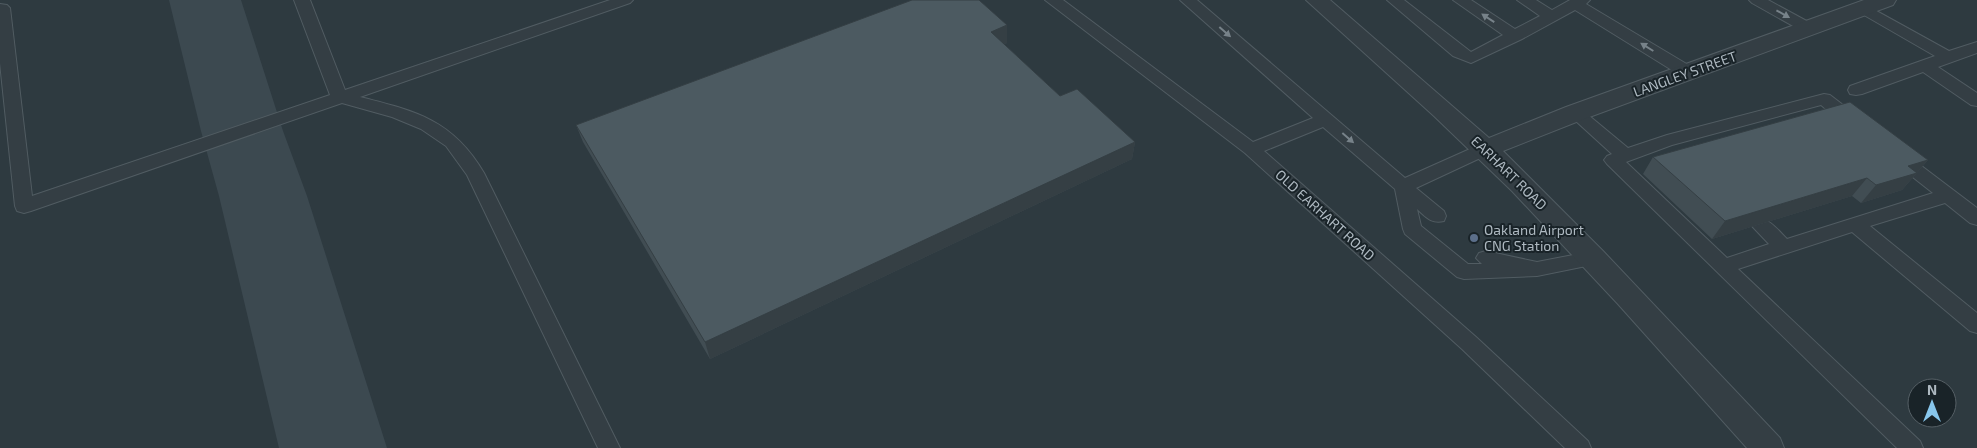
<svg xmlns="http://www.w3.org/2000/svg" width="1977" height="448" font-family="'Exo 2',sans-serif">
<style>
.airport{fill:#2e3a40;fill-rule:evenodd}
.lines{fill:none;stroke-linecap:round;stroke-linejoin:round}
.taxiway{fill:#3c4950;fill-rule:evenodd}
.service-casing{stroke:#515c62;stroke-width:2}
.minor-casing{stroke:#515c62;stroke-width:2}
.service{fill:#343e44;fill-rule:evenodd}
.minor{fill:#343e44;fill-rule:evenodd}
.wall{fill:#414d53}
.shaded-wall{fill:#353f44}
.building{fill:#4c5a61;stroke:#353f44}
.oneway{fill:#778289}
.service-dot{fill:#5c6f8a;stroke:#192328;stroke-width:2}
.labels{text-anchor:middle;stroke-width:4;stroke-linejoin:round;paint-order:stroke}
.street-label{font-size:14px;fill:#aeb9c1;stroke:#192328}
.poi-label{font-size:14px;fill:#aeb9c1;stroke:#192328;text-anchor:start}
</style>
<rect width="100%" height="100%" fill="#212d33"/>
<path class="airport" d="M0,0H1977V448H0ZM1917,388H1947V418H1917Z"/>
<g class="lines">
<path class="taxiway" d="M169,0H241L283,131L307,196L387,448H279L219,196L201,131Z"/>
<g class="service-casing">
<g id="service">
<path d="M294,0H310L345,90L610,0H633L630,3L360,97C416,111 453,120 484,173L620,448H598L467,175L446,146L421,129L392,117L342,103L31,211L24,213L17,211L15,206L0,63V4L7,5L10,8L32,196L330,95Z"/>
<path d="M1045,0H1063L1253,142L1313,118L1180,0H1197L1405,178L1479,145L1485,143L1491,145L1494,149L1491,153L1416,188L1444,211L1446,216L1444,221C1431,224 1426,217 1417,209L1421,226L1468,264H1482L1476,258L1479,253L1486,251L1537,262L1594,251L1601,253L1604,258L1601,263L1537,276L1464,279L1457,277L1405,234L1403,229L1395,189L1323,127L1264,151L1476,337L1588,441L1591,448H1565L1462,349L1245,153Z"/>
<path d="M1387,0H1404L1471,52L1503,35L1453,0H1471L1515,29L1540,16L1517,0H1536L1552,10L1570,0H1590L1586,4L1695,69L1697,73L1695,77L1689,78L1683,77L1575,10L1522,39L1471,63L1453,56Z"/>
<path d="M1749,0H1768L1814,25L1816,28L1814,31H1802L1752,3Z"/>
<path d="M1862,3L1949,51L1977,42V53L1938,67L1977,93V106L1971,105L1923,72L1862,94L1856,95L1850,94L1848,90L1850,86L1935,56L1857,11L1854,8L1857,5Z"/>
<path d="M1824,94L1830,95L1860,118L1863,122L1860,126C1846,130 1832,114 1821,105L1672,145L1626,162L1727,258L1769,244L1750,224L1752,219C1767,215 1777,229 1787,239L1933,193L1891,160L1888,156L1891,152L1897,150L1903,152L1977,208V225L1970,223L1945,203L1870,226L1977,313V333L1970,331L1852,232L1738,269L1920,441L1923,448H1897L1607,164L1604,160L1607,156L1612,154L1567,113L1569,109L1575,107L1581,109L1628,148L1667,135Z"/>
</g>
</g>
<g class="minor-casing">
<path id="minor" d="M1306,0H1330L1489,138L1566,107L1864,0H1896L1893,5L1584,119L1503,151L1603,251L1780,438L1784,448H1747L1618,304L1512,191L1434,116Z"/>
</g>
<use href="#service" class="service"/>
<use href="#minor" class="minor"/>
</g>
<g class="wall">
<path d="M1007,25V43L1004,44L1060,96L1135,142L1132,159L710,359L583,142L576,125Z"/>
<path d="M1653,157L1928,160L1902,190L1861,203L1852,196L1712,239L1643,174Z"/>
</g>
<g class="shaded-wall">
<path d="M1007,25V43L991,49V32Z"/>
<path d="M1135,142L1132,159L710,359L705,342Z"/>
<path d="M1928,160L1902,190L1861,203L1876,185L1908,166Z"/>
<path d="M1867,178L1852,196L1712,239L1725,221Z"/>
</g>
<g class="building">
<path d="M912,0H979L1007,25L991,32L1060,96L1077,89L1135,142L705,342L576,125Z"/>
<path d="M1850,102L1928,160L1908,166L1917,173L1876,185L1867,178L1725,221L1653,157Z"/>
</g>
<defs><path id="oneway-solid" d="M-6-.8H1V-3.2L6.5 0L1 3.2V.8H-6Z" transform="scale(1.25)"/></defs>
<g class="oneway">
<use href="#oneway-solid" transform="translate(1783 14) rotate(29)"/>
<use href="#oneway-solid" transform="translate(1488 18) rotate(-147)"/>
<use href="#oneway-solid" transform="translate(1225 32) rotate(41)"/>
<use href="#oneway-solid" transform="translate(1647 47) rotate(-148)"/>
<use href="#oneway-solid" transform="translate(1348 138) rotate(41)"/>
</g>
<circle class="service-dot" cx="1474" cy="238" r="5"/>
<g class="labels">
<g class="street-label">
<text transform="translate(1685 74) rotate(-20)" y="5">LANGLEY STREET</text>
<text transform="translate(1509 173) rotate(44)" y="5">EARHART ROAD</text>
<text transform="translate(1325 215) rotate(42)" y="5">OLD EARHART ROAD</text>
</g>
<g class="poi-label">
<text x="1484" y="235">Oakland Airport<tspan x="1484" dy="16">CNG Station</tspan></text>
</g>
</g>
<g transform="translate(1932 403)"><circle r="24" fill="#192328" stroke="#555f65"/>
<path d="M0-4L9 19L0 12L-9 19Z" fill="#87c6ec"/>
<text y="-8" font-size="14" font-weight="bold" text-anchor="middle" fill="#aeb9c1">N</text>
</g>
</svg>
